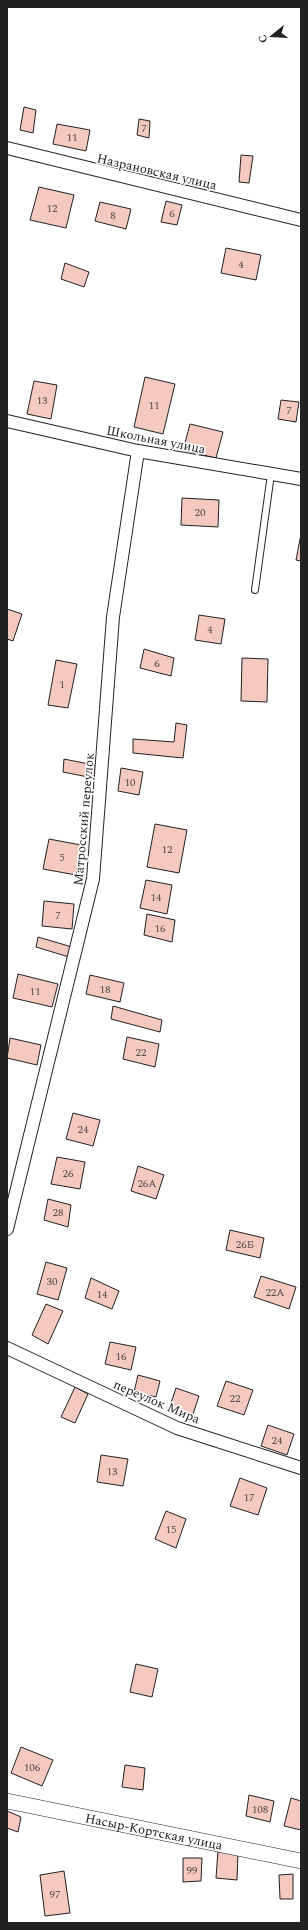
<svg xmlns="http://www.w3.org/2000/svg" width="308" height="1930" font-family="Spectral,serif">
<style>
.building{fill:#f3c9c0;stroke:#222}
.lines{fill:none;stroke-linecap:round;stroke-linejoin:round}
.service-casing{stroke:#222;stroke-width:8}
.minor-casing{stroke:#222;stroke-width:14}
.tertiary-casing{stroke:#222;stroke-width:16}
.service{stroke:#fff;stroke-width:6}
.minor{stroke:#fff;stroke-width:12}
.tertiary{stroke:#fff;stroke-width:15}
.labels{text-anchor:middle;stroke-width:3;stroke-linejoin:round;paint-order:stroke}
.number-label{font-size:11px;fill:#564c4a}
.street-label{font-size:13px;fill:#222;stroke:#fff}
</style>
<rect width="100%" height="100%" fill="#fff"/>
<g class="building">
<path d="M24,107L36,110L33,133L20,130Z"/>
<path d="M139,119L150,121L149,138L137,135Z"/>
<path d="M57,124L90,130L86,151L53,144Z"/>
<path d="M241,155L253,156L249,183L239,182Z"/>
<path d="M39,187L74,195L66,228L30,220Z"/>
<path d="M166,201L182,205L177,225L161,222Z"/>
<path d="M100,202L131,209L126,229L95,221Z"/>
<path d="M226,248L261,255L256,280L221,273Z"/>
<path d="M65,263L89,272L84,287L61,279Z"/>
<path d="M145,377L175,384L163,434L134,427Z"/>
<path d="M34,381L57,385L51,419L27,414Z"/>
<path d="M281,400L299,402L296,422L278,419Z"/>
<path d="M190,424L223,432L216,458L183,450Z"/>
<path d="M182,498L219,500L218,527L181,525Z"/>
<path d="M301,534V561L296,560Z"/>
<path d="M7,609L22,614L13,641L7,639Z"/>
<path d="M199,615L225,619L221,644L195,640Z"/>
<path d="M144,649L174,658L171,676L140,668Z"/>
<path d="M242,658L268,659L267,702L241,701Z"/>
<path d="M56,660L77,664L68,708L48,705Z"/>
<path d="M176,723L187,725L183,758L133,753V739L174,742Z"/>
<path d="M64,759L99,766L98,779L63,772Z"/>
<path d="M121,768L143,772L139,795L118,791Z"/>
<path d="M155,824L187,830L179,873L147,867Z"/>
<path d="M49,839L81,845L76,875L43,869Z"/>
<path d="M146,880L172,885L167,914L140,908Z"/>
<path d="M44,901L74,904L72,929L42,926Z"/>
<path d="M147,914L175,920L172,942L144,935Z"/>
<path d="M38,937L72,947L69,957L36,947Z"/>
<path d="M18,974L58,984L52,1007L13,998Z"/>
<path d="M90,975L124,983L120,1002L86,994Z"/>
<path d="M113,1006L162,1020L160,1032L111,1019Z"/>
<path d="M127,1037L159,1044L155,1067L123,1059Z"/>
<path d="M10,1038L41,1045L37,1065L7,1058Z"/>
<path d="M73,1113L100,1120L93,1146L66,1139Z"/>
<path d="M57,1157L85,1162L80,1189L51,1184Z"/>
<path d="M138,1166L164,1175L156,1199L131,1191Z"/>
<path d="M48,1199L71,1205L68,1227L44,1220Z"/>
<path d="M230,1230L264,1238L260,1258L226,1250Z"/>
<path d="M46,1262L67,1268L58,1300L37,1294Z"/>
<path d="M261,1276L296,1287L289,1309L254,1297Z"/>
<path d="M91,1278L119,1291L112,1309L85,1298Z"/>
<path d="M46,1304L63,1311L48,1344L32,1335Z"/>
<path d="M110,1342L136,1347L131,1370L105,1364Z"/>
<path d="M138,1375L160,1381L156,1397L134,1392Z"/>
<path d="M226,1381L253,1390L244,1415L217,1406Z"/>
<path d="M75,1387L88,1394L75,1423L61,1417Z"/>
<path d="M176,1388L199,1396L191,1420L168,1412Z"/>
<path d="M268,1425L294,1434L287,1455L261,1446Z"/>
<path d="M101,1455L128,1459L123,1486L97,1482Z"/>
<path d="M240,1478L267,1488L258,1515L230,1506Z"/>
<path d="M166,1511L186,1519L176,1548L155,1539Z"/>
<path d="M136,1664L158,1669L152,1697L130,1692Z"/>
<path d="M21,1747L53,1760L42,1786L11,1773Z"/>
<path d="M125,1765L145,1768L143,1790L122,1787Z"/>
<path d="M249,1795L274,1801L270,1822L246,1816Z"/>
<path d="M291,1798L301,1801V1830L284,1826Z"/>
<path d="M7,1811L21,1817L18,1832L7,1828Z"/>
<path d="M218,1850L238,1852L237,1880L216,1878Z"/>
<path d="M183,1858H202L201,1881L183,1882Z"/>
<path d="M64,1871L70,1913L45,1916L40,1875Z"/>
<path d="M293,1874V1899H280L279,1875Z"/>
</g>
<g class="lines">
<g class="service-casing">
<path id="service" d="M255,590L271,474"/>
</g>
<g class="minor-casing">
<g id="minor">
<path d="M7,148L301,220"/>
<path d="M7,421L138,451L301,479"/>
<path d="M7,1229L93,879L113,617L138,451"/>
<path d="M7,1348L177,1428L301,1468"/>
</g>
</g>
<g class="tertiary-casing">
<g id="tertiary">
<path id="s1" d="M7,1801L301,1861"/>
</g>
</g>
<use href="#service" class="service"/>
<use href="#minor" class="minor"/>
<use href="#tertiary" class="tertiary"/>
</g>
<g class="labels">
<g class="number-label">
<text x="144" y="132">7</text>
<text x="72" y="141">11</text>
<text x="52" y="212">12</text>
<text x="172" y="217">6</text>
<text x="113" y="219">8</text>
<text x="241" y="268">4</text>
<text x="42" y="404">13</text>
<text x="154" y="409">11</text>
<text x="289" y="414">7</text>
<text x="200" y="516">20</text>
<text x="210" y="633">4</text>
<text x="157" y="667">6</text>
<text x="62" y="688">1</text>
<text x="130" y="786">10</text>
<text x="167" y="853">12</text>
<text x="62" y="861">5</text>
<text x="156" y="901">14</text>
<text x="58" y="919">7</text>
<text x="160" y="932">16</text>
<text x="105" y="993">18</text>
<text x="35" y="995">11</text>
<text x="141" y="1056">22</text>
<text x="83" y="1133">24</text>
<text x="68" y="1177">26</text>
<text x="147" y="1187">26А</text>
<text x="58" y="1216">28</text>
<text x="245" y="1248">26Б</text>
<text x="52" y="1285">30</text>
<text x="275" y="1296">22А</text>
<text x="102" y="1298">14</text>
<text x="121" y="1360">16</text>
<text x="235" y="1402">22</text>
<text x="277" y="1444">24</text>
<text x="112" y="1475">13</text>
<text x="249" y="1501">17</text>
<text x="171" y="1533">15</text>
<text x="32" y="1771">106</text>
<text x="260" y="1813">108</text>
<text x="192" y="1874">99</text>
<text x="55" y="1898">97</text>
</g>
<g class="street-label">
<text transform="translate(157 171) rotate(13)" y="5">Назрановская улица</text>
<text transform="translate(156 439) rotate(11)" y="5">Школьная улица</text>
<text transform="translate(83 819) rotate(-85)" y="5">Матросский переулок</text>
<text transform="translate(157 1401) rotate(23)" y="5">переулок Мира</text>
<text dy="5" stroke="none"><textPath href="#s1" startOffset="150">Насыр-Кортская улица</textPath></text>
</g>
</g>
<rect width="308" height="1930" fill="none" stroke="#222222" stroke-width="16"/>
<g transform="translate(272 36) rotate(252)" stroke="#ffffff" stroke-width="3" paint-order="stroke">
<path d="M0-3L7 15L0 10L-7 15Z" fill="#222222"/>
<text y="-6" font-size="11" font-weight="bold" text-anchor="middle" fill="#222222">С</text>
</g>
</svg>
